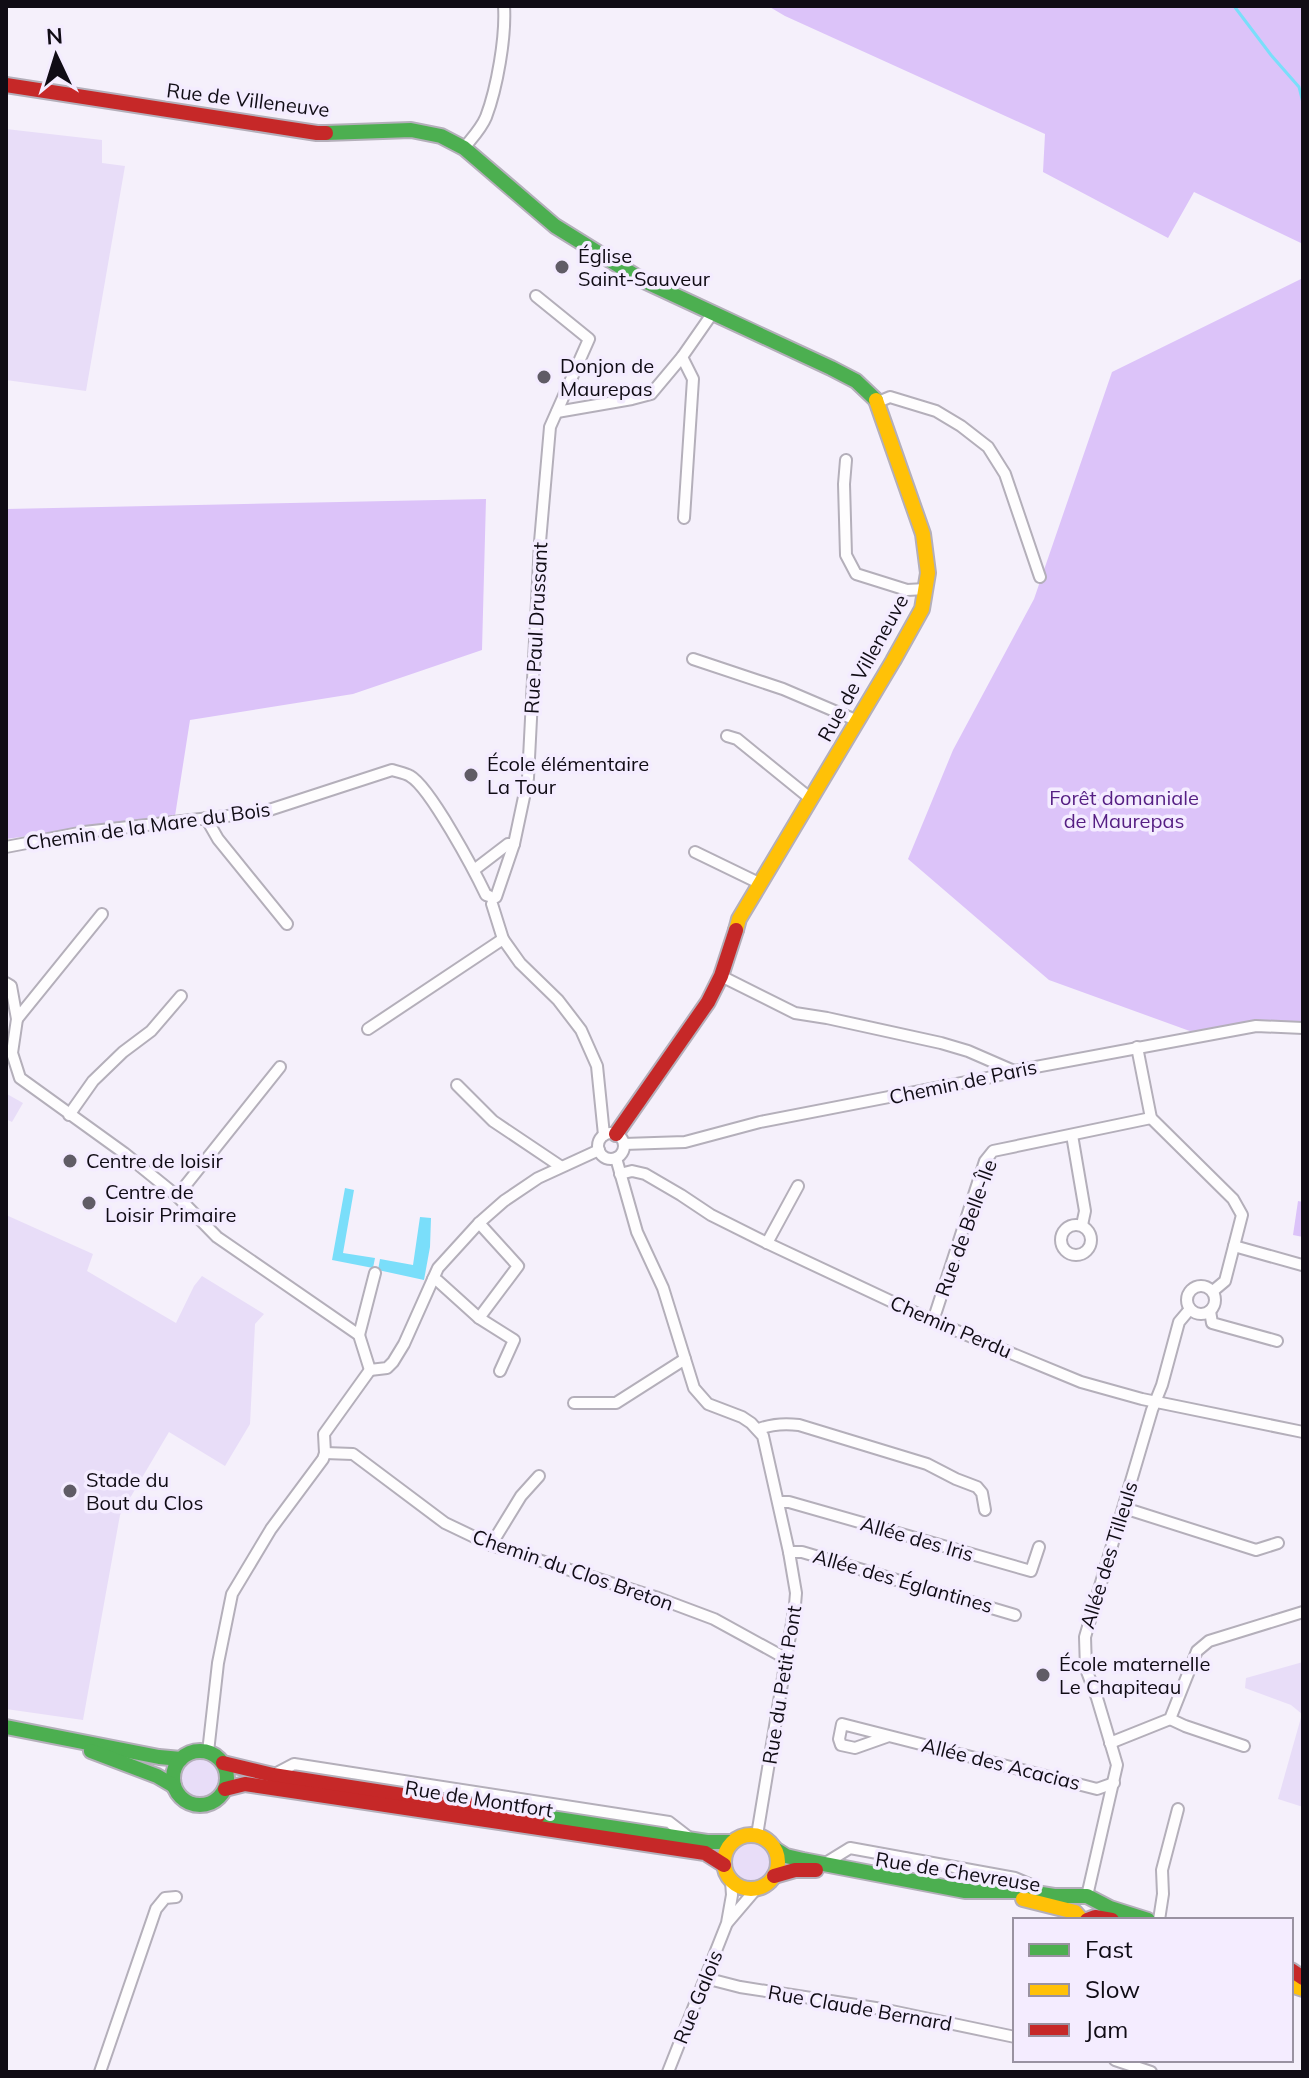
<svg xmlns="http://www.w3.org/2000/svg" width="1309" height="2078" font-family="Mulish,sans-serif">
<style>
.green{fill:#e8ddf8}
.forest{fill:#dcc3f9}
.water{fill:#7adefa}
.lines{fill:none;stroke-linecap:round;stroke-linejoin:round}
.stream{stroke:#7adefa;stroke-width:3}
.street-casing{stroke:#b4afba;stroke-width:14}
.fast-casing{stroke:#b4afba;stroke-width:18}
.slow-casing{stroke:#b4afba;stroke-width:18}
.jam-casing{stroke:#b4afba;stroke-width:18}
.street{stroke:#fefdfe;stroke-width:10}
.fast{stroke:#4caf50;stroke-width:14}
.slow{stroke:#ffc107;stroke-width:14}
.jam{stroke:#c62828;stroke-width:14}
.poi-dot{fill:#605c66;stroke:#f4ecff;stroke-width:3}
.labels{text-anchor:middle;stroke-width:7;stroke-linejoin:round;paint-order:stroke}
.street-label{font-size:20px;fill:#100c15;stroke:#f4ecff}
.poi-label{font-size:20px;fill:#100c15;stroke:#f4ecff;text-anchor:start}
.park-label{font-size:20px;fill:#551e83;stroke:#f4ecff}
</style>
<rect width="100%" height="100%" fill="#f5f0fb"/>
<g class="green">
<path d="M6,129L102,140V163L125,166L86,391L6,380Z"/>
<path d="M7,1094L23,1103L12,1122L6,1119Z"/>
<path d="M6,1215L93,1254L87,1271L176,1323L194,1286L202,1276L264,1314L255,1324L250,1424L225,1466L169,1432L120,1515L83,1720L6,1709Z"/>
<path d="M1303,1662V1807L1278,1799L1302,1714L1291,1705L1245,1688L1246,1678Z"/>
<circle cx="199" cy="1778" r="21"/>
<circle cx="752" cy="1863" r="21"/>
</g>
<g class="forest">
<path d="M768,6H1303V244L1194,192L1168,238L1043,172L1045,134L785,16Z"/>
<path d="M1303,278V1025L1198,1034L1049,980L908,859L953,750L1034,599L1112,372Z"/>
<path d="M486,499L482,650L353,694L190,720L175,816L6,839V509Z"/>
<path d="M1298,1201L1303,1202V1237L1293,1235Z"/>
</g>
<g class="water">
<path d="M345,1188L354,1190L343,1253L375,1258L373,1268L332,1260Z"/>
<path d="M420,1217L431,1218L430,1247L424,1280L378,1270L380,1259L413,1265Z"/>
</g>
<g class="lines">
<path class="stream" d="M1234,6L1271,55L1299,87L1303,103"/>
<g class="street-casing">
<g id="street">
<path d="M464,148C472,138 481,129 486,117C497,88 506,37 504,6"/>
<path d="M682,357L693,379L684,518"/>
<path d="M878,402L890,397L936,411L961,426L988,447L1005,474L1040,577"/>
<path d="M557,412L632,399L651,394L682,357L712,314"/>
<path d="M846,460L844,484L846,555L856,574L907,590L926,589"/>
<path d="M693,659L783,689L858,721"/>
<path d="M727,736L737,739L811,799"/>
<path d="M206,818L218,839L287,924"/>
<path d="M6,847L84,832L263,812L392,770C398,772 405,773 410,776C430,787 475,872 486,895L489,896"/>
<path d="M695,852L761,884"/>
<path d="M474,870L508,844H514"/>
<path d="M496,897L514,844L528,778L540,542L550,427L589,339L536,296"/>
<path d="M492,904L503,939L520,963L558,1000L581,1030L597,1066L604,1135"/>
<path d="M721,976L795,1013L827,1018L941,1043L968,1051L1014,1071"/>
<path d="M6,983L11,986L17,1019L12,1053L20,1078L124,1153L177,1196L217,1237L359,1335L370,1370"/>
<path d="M17,1019L102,914"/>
<path d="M368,1029L503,939"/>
<path d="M1137,1047L1151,1118L1233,1199L1242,1215L1225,1281L1213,1291"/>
<path d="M457,1085L493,1121L560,1166"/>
<path d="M69,1115L93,1081L123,1052L151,1031L181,996"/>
<circle cx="611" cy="1146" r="13"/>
<path d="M1072,1135L1085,1211L1082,1225"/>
<path d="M624,1144L685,1142L760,1122L992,1077L1014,1071L1256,1026L1303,1028"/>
<path d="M616,1158L637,1232L663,1288L694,1388L708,1404L742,1417L751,1423L763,1436L789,1552L796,1593L795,1605L757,1835"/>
<path d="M620,1174L632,1171L645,1174L681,1195L711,1215L767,1243L933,1321L1081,1382L1142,1399L1303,1432"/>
<path d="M177,1196L280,1067"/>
<path d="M479,1223L518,1266L479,1318"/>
<circle cx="1076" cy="1240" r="15"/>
<path d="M767,1243L798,1186"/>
<path d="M1234,1246L1302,1265"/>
<path d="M433,1279L438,1281L479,1318L514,1340L500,1371"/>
<circle cx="1201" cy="1300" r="14"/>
<path d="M1210,1311L1212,1323L1277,1341"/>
<path d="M933,1321L985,1161L993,1151L1151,1118"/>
<path d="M359,1335L375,1273"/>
<path d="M370,1370L387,1368L393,1362L404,1344L438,1268L479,1223L504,1201L538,1178L599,1150"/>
<path d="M574,1403H616L685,1359"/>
<path d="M759,1429C772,1424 784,1423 799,1425L927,1464L956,1479L977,1487L982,1493L985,1510"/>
<path d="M325,1453L353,1454L445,1523L491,1545L658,1598L714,1619L787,1659"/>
<path d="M325,1453L324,1434L370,1370"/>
<path d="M779,1502H789L1031,1571L1039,1547"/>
<path d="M1124,1508L1256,1550L1278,1543"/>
<path d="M491,1545L521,1496L539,1476"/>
<path d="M789,1552H802L1015,1615"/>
<path d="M1170,1719L1185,1726L1244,1746"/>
<path d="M889,1736L855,1748L841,1745L839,1739L842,1724L1097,1789L1114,1783"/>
<path d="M1110,1743L1170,1719L1197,1651L1209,1641L1303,1612"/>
<path d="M208,1752L218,1663L232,1594L271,1529L323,1459L325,1453"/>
<path d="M275,1774L294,1764L669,1822L691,1839"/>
<path d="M824,1864L850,1848L1015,1878L1029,1884L1037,1893"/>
<path d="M1087,1896L1117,1765L1097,1698L1086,1669L1085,1637L1152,1410L1162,1385L1179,1322L1190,1309"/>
<path d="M1159,1920L1163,1894L1162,1870L1178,1809"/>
<path d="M728,1922L757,1888"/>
<path d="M705,1978L740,1987L882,2009L1015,2037"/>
<path d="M1115,2060L1151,2072"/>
<path d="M100,2072L156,1909L165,1898L176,1897"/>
<path d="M668,2072L727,1923L732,1895L731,1881"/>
</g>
</g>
<g class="fast-casing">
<g id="fast">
<path d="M326,133L411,130L441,136L464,148L555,226L642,280L831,368L856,381L876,400"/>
<path d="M6,1727L159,1757L181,1759"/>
<circle cx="200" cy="1778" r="27"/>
<path d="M91,1751L157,1776L174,1786"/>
<path d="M538,1816L707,1842H731"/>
<path d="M775,1849L786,1856L803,1860L965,1891H1023L1054,1896H1087L1110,1908L1148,1920"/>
</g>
</g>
<g class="slow-casing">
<g id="slow">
<path d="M736,930L739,919L893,661L922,609L928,573L923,534L876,400"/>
<circle cx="751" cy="1862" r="27"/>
<path d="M1023,1899L1075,1912L1081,1919L1085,1920"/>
<path d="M1291,1985L1303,1989"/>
</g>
</g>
<g class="jam-casing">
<g id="jam">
<path d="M6,85L317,133H326"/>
<path d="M616,1134L708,1002L721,976L736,930"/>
<path d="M223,1763L273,1775L538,1816"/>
<path d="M225,1789L245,1784L705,1853L724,1865"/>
<path d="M774,1876L795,1870H816"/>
<path d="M1087,1920L1095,1917L1112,1920"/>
<path d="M1291,1970L1303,1978"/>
</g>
</g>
<use href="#street" class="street"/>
<use href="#fast" class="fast"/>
<use href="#slow" class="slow"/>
<use href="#jam" class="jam"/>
</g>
<g class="poi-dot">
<circle cx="562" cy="267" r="8"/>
<circle cx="544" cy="377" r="8"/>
<circle cx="471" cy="775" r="8"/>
<circle cx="70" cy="1161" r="8"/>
<circle cx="89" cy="1203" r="8"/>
<circle cx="70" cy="1491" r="8"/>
<circle cx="1043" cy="1675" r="8"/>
</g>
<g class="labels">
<g class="street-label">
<text transform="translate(248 100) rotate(7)" y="7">Rue de Villeneuve</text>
<text transform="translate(536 628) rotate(-87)" y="7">Rue Paul Drussant</text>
<text transform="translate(863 668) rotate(-61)" y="7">Rue de Villeneuve</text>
<text transform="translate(148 826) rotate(-8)" y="7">Chemin de la Mare du Bois</text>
<text transform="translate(963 1082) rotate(-12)" y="7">Chemin de Paris</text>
<text transform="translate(966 1228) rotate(-70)" y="7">Rue de Belle-Île</text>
<text transform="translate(951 1327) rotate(23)" y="7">Chemin Perdu</text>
<text transform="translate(917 1539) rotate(16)" y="7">Allée des Iris</text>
<text transform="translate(1109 1555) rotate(-73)" y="7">Allée des Tilleuls</text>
<text transform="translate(573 1570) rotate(19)" y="7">Chemin du Clos Breton</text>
<text transform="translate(903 1581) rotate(16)" y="7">Allée des Églantines</text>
<text transform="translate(782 1685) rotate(-81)" y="7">Rue du Petit Pont</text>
<text transform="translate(1001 1764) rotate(14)" y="7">Allée des Acacias</text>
<text transform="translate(479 1799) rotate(9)" y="7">Rue de Montfort</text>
<text transform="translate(958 1872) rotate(9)" y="7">Rue de Chevreuse</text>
<text transform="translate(698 1997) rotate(-68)" y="7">Rue Galois</text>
<text transform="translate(860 2008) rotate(10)" y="7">Rue Claude Bernard</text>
</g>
<g class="poi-label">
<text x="578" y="263">Église<tspan x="578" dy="23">Saint-Sauveur</tspan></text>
<text x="560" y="373">Donjon de<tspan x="560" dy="23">Maurepas</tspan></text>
<text x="487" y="771">École élémentaire<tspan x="487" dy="23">La Tour</tspan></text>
<text x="86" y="1168">Centre de loisir</text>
<text x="105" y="1199">Centre de<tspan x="105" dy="23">Loisir Primaire</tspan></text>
<text x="86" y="1487">Stade du<tspan x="86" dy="23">Bout du Clos</tspan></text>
<text x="1059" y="1671">École maternelle<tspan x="1059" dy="23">Le Chapiteau</tspan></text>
</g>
<g class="park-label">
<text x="1124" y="805">Forêt domaniale<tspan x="1124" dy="23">de Maurepas</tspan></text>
</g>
</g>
<rect width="1309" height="2078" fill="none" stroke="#100c15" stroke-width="16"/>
<rect x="1013" y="1918" width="280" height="144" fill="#f4ecff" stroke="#9992a1" stroke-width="2"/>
<rect x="1029" y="1944" width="40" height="12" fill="#4caf50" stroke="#9992a1" stroke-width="2"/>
<text x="1085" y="1958" font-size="24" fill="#100c15">Fast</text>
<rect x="1029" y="1984" width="40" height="12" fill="#ffc107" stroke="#9992a1" stroke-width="2"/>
<text x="1085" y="1998" font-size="24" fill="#100c15">Slow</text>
<rect x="1029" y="2024" width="40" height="12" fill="#c62828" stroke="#9992a1" stroke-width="2"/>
<text x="1085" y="2038" font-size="24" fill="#100c15">Jam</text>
<g transform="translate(56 56) rotate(356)" stroke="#f4ecff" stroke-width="6" paint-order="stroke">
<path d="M0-6L14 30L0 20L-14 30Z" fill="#100c15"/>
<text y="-12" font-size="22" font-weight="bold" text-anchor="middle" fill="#100c15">N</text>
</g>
</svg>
